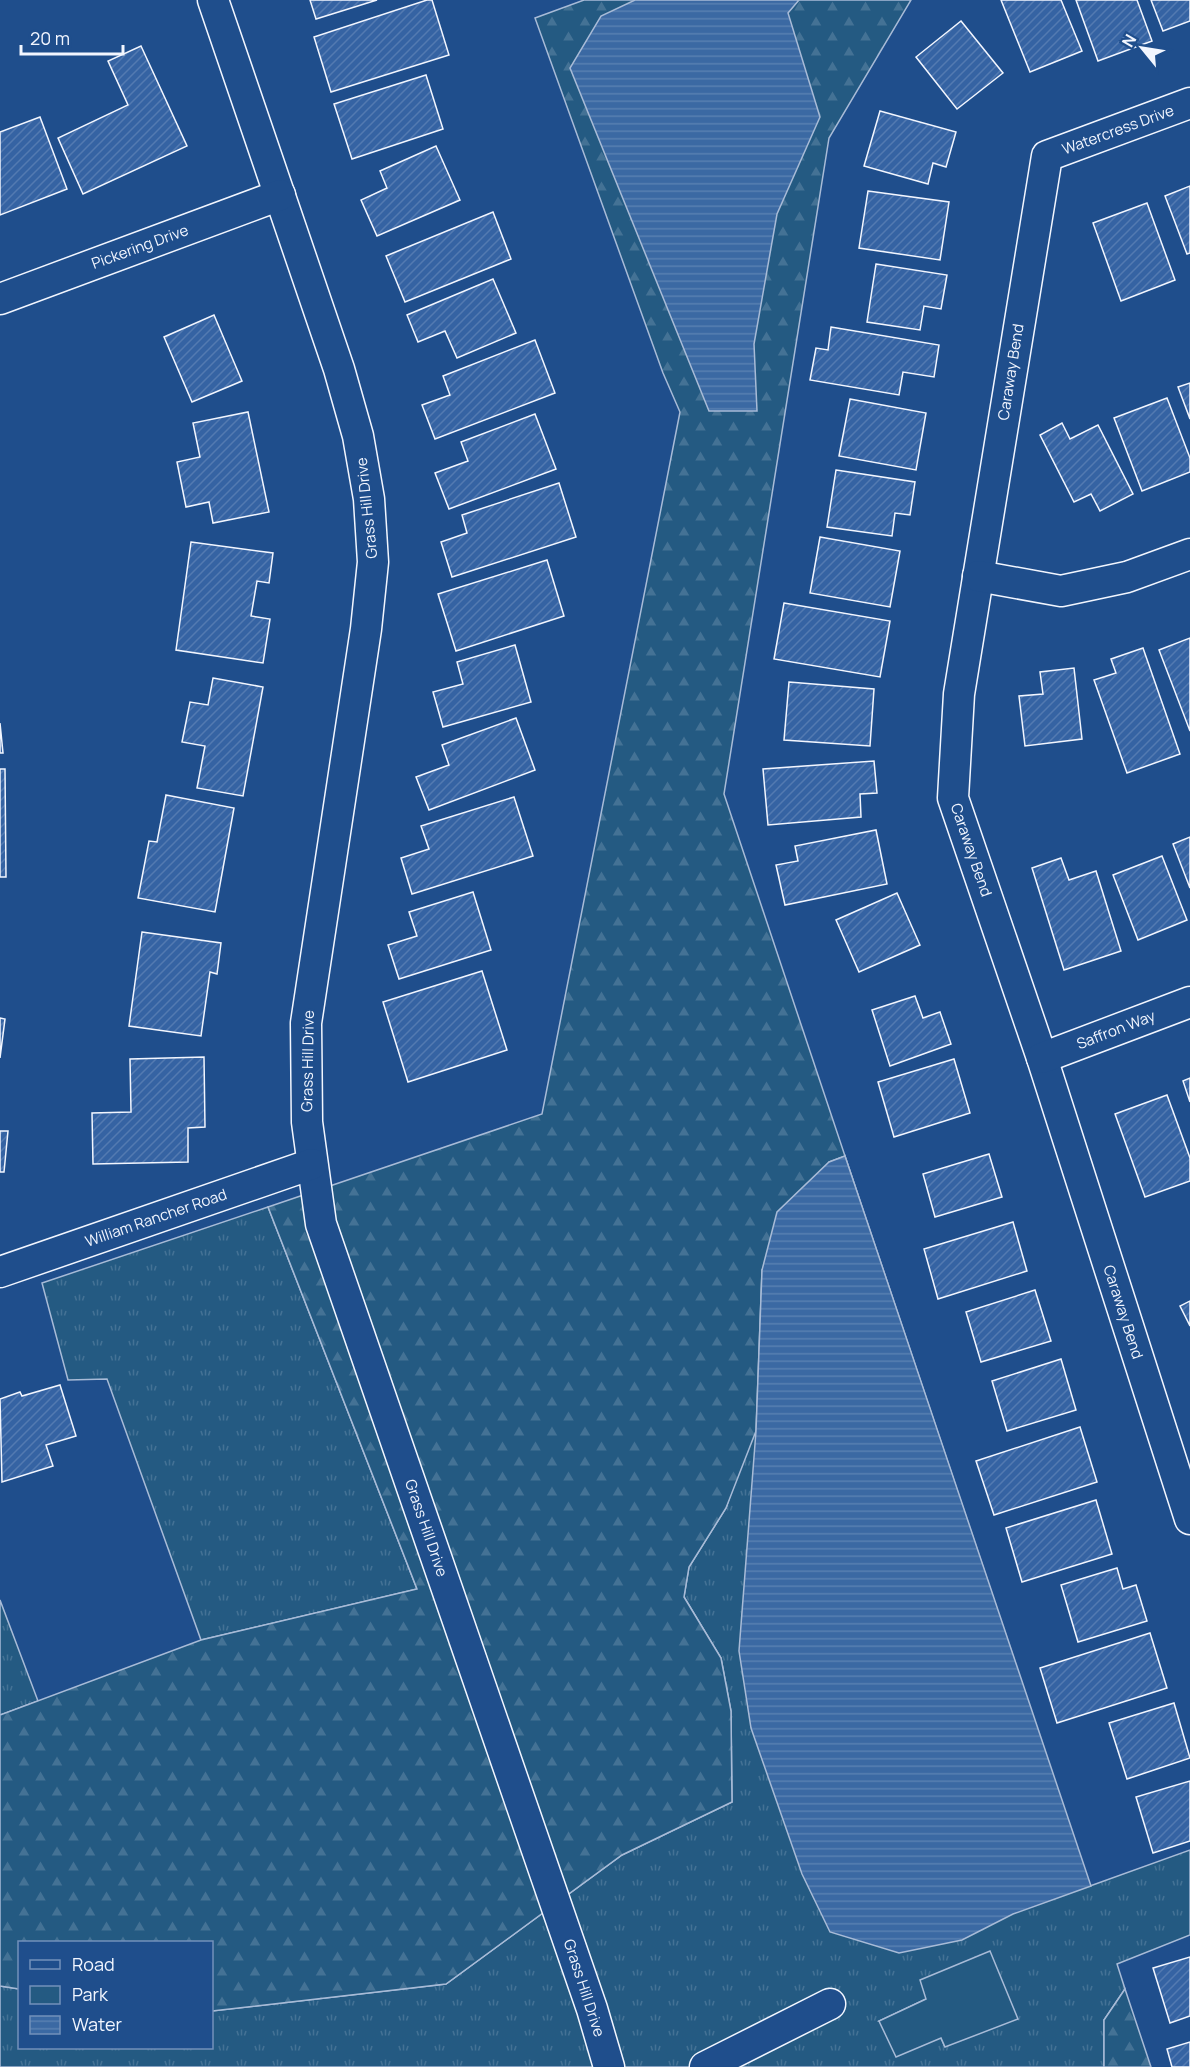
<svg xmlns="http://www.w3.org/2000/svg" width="1190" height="2067" font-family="Manrope,sans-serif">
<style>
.grass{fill:url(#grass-tufts);stroke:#a8bbd7;stroke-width:1.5;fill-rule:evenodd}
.forest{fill:url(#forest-firs);stroke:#a8bbd7;stroke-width:1.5}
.park{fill:#245a82;stroke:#a8bbd7;stroke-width:1.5}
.water{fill:url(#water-rules);stroke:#a8bbd7;stroke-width:1.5}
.building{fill:url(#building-hatch);stroke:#f2f6ff;stroke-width:1.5}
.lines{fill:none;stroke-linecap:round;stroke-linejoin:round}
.minor-casing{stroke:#f2f6ff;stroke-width:33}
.minor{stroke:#1f4e8c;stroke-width:30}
.labels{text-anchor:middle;stroke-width:4.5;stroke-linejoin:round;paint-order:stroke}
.street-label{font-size:15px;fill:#f2f6ff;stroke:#1f4e8c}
</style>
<defs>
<pattern id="grass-tufts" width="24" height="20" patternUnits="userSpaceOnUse" patternTransform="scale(1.5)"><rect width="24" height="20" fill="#245a82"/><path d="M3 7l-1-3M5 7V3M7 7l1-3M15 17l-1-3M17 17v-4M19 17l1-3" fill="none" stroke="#447295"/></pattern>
<pattern id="forest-firs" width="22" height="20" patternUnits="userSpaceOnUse" patternTransform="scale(1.5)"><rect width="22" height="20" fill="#245a82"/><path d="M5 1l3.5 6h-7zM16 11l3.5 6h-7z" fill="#447295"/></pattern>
<pattern id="water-rules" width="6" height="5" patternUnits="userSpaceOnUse" patternTransform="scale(1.5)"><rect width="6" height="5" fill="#3b69a3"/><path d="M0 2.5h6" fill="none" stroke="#587fb1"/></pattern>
<pattern id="building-hatch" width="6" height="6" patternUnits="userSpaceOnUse" patternTransform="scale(1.5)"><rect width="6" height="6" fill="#3563a3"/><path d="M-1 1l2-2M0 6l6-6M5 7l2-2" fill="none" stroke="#537ab1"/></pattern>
</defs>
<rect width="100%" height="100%" fill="#1f4e8c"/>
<g class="grass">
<path d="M845,1156L1090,1886L1190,1850V1935L1117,1964L1125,1989L1104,2020V2067H0V1986L19,1989L20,2048H212V2011L446,1984L622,1855L732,1802L731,1711L721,1658L684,1597L689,1567L726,1508ZM926,1999L945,2047L941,2038L879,2021Z"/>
<path d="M268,1207L417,1589L201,1640L107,1379L68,1380L42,1283Z"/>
<path d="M0,1600L38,1701L0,1715Z"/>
</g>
<g class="forest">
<path d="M584,0H911L829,138L724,794L845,1156L829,1162L762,1270L756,1431L726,1508L689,1567L684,1597L721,1658L731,1711L732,1802L622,1855L446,1984L212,2011V1942H20L19,1989L0,1986V1715L201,1640L417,1589L268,1207L542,1114L680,412L663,373L535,18Z"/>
<path d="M1125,1989L1151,2067H1104V2020Z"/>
</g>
<path class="park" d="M990,1951L1018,2019L945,2047L941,2038L896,2057L879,2021L926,1999L920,1980Z"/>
<g class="water">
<path d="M635,0H799L788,13L820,117L777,214L754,344L757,411H709L570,68L601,16Z"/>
<path d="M845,1156L1091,1886L1013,1914L962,1940L899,1953L830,1932L802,1874L751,1728L739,1651L756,1431L762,1270L777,1212L829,1162Z"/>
</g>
<g class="building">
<path d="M310,0H377L316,19Z"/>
<path d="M427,0H432L449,55L331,92L314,37Z"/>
<path d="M1001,0H1061L1082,51L1030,72Z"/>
<path d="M1076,0H1137L1152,41L1098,61Z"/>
<path d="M1151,0H1190V21L1163,31Z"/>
<path d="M961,21L1003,73L957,109L916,57Z"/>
<path d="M141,46L187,146L83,194L58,138L128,105L108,61Z"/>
<path d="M426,75L443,129L352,159L334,104Z"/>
<path d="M880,111L956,132L946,167L933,163L928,184L864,166Z"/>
<path d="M40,117L67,189L0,215V132Z"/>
<path d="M436,146L460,200L377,236L361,200L387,188L380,171Z"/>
<path d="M1190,186V253L1187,254L1165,196Z"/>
<path d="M868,191L949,202L940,260L859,248Z"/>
<path d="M1147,203L1175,280L1121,301L1093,223Z"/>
<path d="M493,212L511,259L405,302L386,256Z"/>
<path d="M876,264L947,275L941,309L924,306L920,330L867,322Z"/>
<path d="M493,279L516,333L457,358L445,331L418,342L407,315Z"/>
<path d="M214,315L242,381L192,402L164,337Z"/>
<path d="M831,327L939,345L934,377L903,372L899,395L810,380L816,348L828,350Z"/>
<path d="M535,340L555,393L435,439L422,405L450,395L443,376Z"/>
<path d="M1190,383V419L1178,387Z"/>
<path d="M1167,398L1190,458V472L1142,491L1114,418Z"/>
<path d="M850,399L926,413L916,470L839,456Z"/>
<path d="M248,412L269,512L213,523L209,502L186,507L177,462L200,457L193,423Z"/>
<path d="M535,414L556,469L449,509L435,473L468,461L461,442Z"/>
<path d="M1062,423L1070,439L1098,425L1133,494L1100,511L1091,494L1074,502L1040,435Z"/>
<path d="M836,470L915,482L910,515L895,513L892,536L827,527Z"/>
<path d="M559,483L576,537L452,577L441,542L467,533L462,515Z"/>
<path d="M820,537L900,551L890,607L810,593Z"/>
<path d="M191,542L273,553L269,583L257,581L251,616L270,619L263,663L176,650Z"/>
<path d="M547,560L564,616L456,651L438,594Z"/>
<path d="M784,603L890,621L880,677L774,659Z"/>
<path d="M1190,638V731L1159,650Z"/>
<path d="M515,645L531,702L443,727L433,692L463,684L457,662Z"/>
<path d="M1143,648L1180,754L1127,773L1094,680L1116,673L1111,659Z"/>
<path d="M1074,668L1082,739L1025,746L1019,696L1043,694L1040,672Z"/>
<path d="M213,678L263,687L243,796L197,788L205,746L182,742L190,702L208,705Z"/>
<path d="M789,682L874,689L870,746L784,740Z"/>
<path d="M516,718L535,770L429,810L416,777L449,765L442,745Z"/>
<path d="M0,723L3,753H0Z"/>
<path d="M874,761L877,793L860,794L861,817L768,825L763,769Z"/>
<path d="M0,769H5L6,877H0Z"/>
<path d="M166,795L234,808L215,912L138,898L149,841L157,842Z"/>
<path d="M514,797L533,856L412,894L401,858L429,849L421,826Z"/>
<path d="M876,830L887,884L785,905L776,865L798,861L795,846Z"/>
<path d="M1190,837V888L1173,844Z"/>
<path d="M1162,856L1187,920L1138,940L1113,875Z"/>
<path d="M1061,858L1069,880L1096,871L1121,951L1064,970L1032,868Z"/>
<path d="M473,892L491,950L399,979L388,945L417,936L409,912Z"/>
<path d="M897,893L920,945L859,972L836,920Z"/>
<path d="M142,932L221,943L217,974L210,972L201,1036L129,1026Z"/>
<path d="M482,971L507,1050L408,1082L383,1002Z"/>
<path d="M915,996L923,1018L940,1012L951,1044L890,1066L872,1010Z"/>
<path d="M0,1018L5,1019L0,1058Z"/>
<path d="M204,1057L205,1127L188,1128V1162L93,1164L92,1113L131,1112L130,1059Z"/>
<path d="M954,1059L970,1113L894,1137L878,1082Z"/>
<path d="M1190,1078V1102L1183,1081Z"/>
<path d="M1167,1095L1190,1158V1181L1145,1197L1115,1114Z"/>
<path d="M0,1131H8L4,1172H0Z"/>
<path d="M989,1154L1002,1197L935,1217L923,1174Z"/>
<path d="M1013,1222L1027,1271L938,1299L924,1249Z"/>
<path d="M1035,1290L1051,1341L981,1362L966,1312Z"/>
<path d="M1190,1301V1326L1180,1306Z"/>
<path d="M1061,1359L1076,1410L1007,1431L992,1381Z"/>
<path d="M60,1385L76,1436L46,1445L53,1466L2,1482L0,1399L20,1392L22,1396Z"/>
<path d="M1080,1427L1097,1482L994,1515L976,1461Z"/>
<path d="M1096,1500L1112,1554L1022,1582L1006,1528Z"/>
<path d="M1117,1568L1123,1589L1136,1585L1147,1621L1078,1642L1061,1585Z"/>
<path d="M1150,1633L1167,1688L1057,1723L1040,1668Z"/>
<path d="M1174,1703L1190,1758L1127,1779L1109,1723Z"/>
<path d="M1190,1781V1841L1153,1853L1136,1797Z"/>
<path d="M1190,1957V2016L1170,2023L1153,1968Z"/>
<path d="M1190,2042V2067H1172L1167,2049Z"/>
</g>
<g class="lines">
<g class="minor-casing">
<g id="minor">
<path d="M213,0L339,369L358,436L369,499L373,562L366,629L306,1023L307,1122L321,1224L592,2009L609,2067"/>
<path d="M1190,103L1047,156L959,694L953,798L1042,1058L1190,1519"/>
<path d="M0,299L280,195"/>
<path d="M978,576L1061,591L1127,577L1190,554"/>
<path d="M1042,1058L1190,1002"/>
<path d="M0,1272L312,1164"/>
<path d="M705,2067L830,2004"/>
</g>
</g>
<use href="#minor" class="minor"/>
</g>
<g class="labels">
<g class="street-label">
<text transform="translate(1118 130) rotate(-20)" y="5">Watercress Drive</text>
<text transform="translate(140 247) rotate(-20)" y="5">Pickering Drive</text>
<text transform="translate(1011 372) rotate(-81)" y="5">Caraway Bend</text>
<text transform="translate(367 508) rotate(-96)" y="5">Grass Hill Drive</text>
<text transform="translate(971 850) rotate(71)" y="5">Caraway Bend</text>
<text transform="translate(1116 1030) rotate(-21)" y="5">Saffron Way</text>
<text transform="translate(308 1061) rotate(-89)" y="5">Grass Hill Drive</text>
<text transform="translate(156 1218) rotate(-19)" y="5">William Rancher Road</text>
<text transform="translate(1123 1312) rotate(72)" y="5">Caraway Bend</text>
<text transform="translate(426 1528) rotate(71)" y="5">Grass Hill Drive</text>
<text transform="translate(584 1988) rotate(72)" y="5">Grass Hill Drive</text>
</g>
</g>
<rect x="18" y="1941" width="195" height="108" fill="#1f4e8c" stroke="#7391ba" stroke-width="1.5"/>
<rect x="30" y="1960" width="30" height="9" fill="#1f4e8c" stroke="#7391ba" stroke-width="1.5"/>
<text x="72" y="1971" font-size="18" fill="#f2f6ff">Road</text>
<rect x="30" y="1986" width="30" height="18" fill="#245a82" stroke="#7391ba" stroke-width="1.5"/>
<text x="72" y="2001" font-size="18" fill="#f2f6ff">Park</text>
<rect x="30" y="2016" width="30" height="18" fill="url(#water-rules)" stroke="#7391ba" stroke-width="1.5"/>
<text x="72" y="2031" font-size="18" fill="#f2f6ff">Water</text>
<g transform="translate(1142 48) rotate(300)" stroke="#1f4e8c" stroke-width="4.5" paint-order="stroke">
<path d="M0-4.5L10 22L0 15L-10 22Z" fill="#f2f6ff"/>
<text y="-9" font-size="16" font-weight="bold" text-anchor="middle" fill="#f2f6ff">N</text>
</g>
<path d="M21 45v9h102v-9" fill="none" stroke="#f2f6ff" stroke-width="3"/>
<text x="30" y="45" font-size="18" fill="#f2f6ff" stroke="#1f4e8c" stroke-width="4.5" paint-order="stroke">20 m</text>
</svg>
